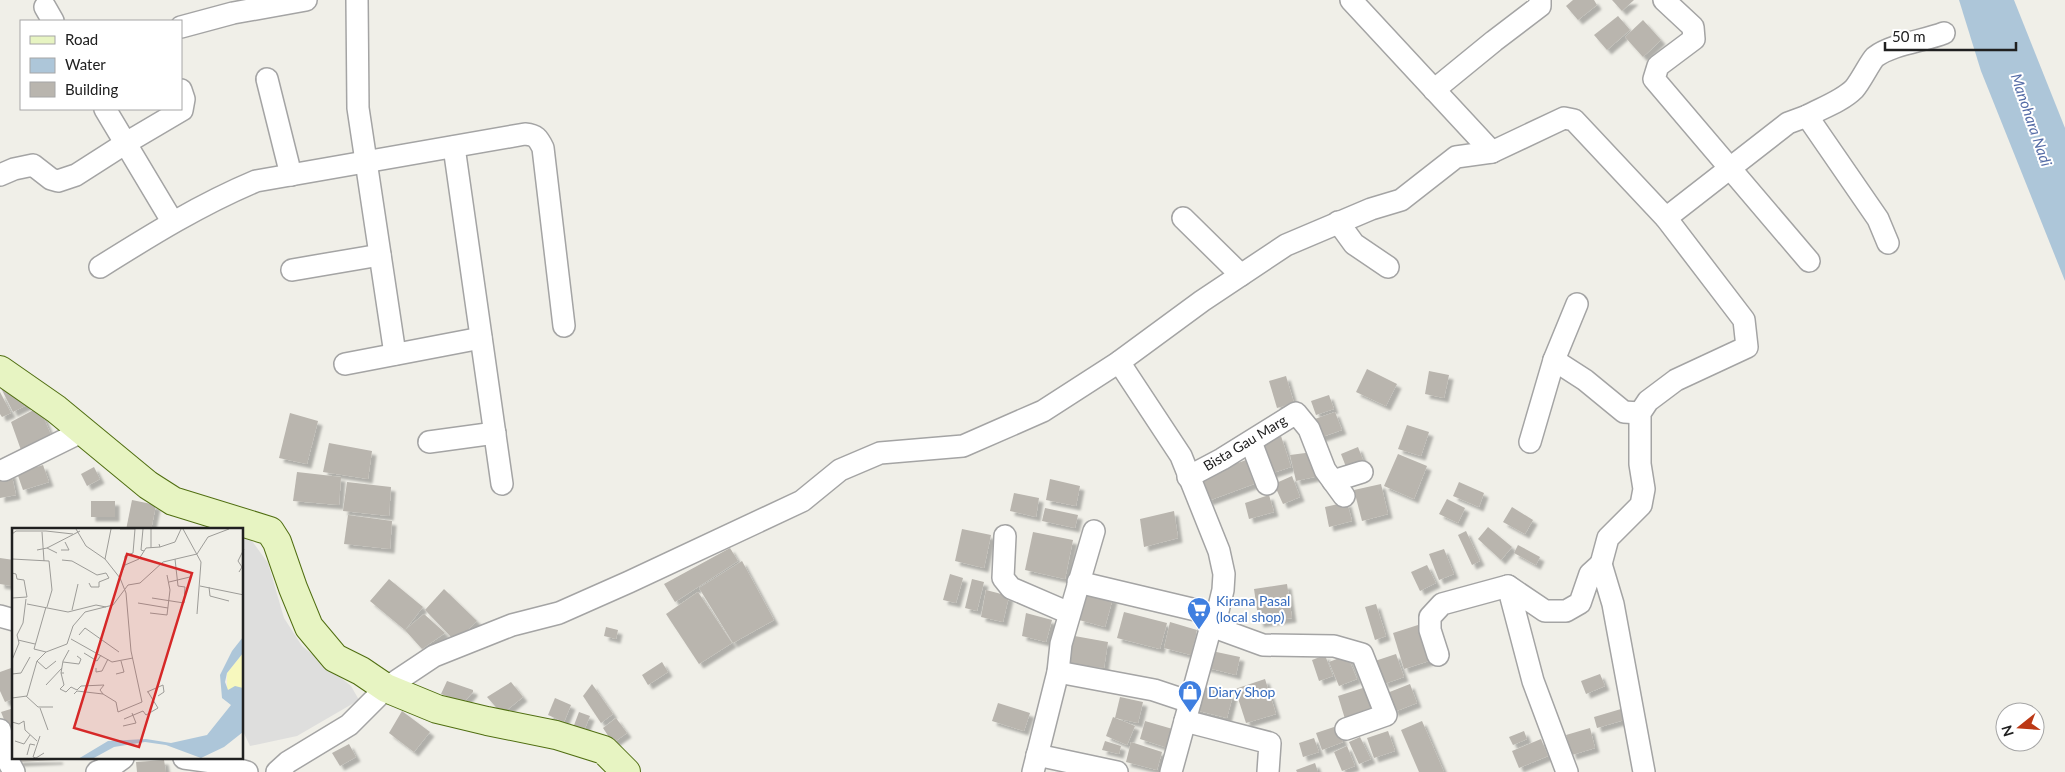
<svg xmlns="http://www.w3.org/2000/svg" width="2065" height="772" font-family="Lato,sans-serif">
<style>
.residential{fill:#dededd}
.water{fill:#adc6d9}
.building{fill:#b9b5ae;filter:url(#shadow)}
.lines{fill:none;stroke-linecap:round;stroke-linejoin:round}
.street-casing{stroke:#a4a4a4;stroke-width:24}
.secondary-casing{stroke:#506e11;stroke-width:30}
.street{stroke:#fff;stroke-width:21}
.secondary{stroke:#e7f4c2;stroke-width:28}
.labels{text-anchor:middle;stroke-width:4;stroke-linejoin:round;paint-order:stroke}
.street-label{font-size:14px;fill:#202020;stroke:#fff}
.shop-label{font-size:14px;fill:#366cbe;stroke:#fff;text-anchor:start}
.water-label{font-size:15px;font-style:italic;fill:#566da7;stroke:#fff}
.inset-road{fill:none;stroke:#9d9c98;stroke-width:1}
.view{fill:#d62828;fill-opacity:0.15;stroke:#d62828;stroke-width:2.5}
.inset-edge{fill:none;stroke:#202020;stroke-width:2.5}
</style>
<defs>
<filter id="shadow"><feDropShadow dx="4.5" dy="4.5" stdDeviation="1" flood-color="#0004"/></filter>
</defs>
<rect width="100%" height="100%" fill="#f0efe8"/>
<path class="residential" d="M249,537L268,563L284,618L302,646L351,686L359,700L297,736L250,746L242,729V538Z"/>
<path class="water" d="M1959,0H2014L2065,128V281L1981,71Z"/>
<g class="building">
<path d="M1573,0H1594L1597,5L1578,20L1566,6Z"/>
<path d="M1612,0H1634L1622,11Z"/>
<path d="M1618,16L1630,30L1607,50L1594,35Z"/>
<path d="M1643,20L1661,40L1643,57L1625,37Z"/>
<path d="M1367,369L1397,384L1386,406L1356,392Z"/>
<path d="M1429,371L1449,375L1444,398L1425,394Z"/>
<path d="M1286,376L1294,403L1277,408L1269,381Z"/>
<path d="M0,386L31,403L13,412Z"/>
<path d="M0,392L11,413L2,417L0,414Z"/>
<path d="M1329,395L1334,409L1316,415L1311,401Z"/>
<path d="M39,407L51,435L21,450L11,422Z"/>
<path d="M1335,412L1342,430L1319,438L1312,420Z"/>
<path d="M290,413L318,421L307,464L279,458Z"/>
<path d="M1407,425L1429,432L1421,456L1398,449Z"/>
<path d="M1281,436L1291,467L1270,474L1260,444Z"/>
<path d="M329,443L372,451L368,479L323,472Z"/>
<path d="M1358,447L1365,465L1348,472L1341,454Z"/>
<path d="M1313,452L1319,476L1296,481L1290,455Z"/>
<path d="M1398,454L1427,466L1414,499L1384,486Z"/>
<path d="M1246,460L1254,484L1208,501L1199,477Z"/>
<path d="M43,465L49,482L23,490L17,473Z"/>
<path d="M94,467L100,479L87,486L81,474Z"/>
<path d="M11,472L16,495L0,498V475Z"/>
<path d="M297,472L341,477L339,505L293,501Z"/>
<path d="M1292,476L1300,497L1283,504L1274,484Z"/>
<path d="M1050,479L1080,486L1076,506L1046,500Z"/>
<path d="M347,482L391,487L389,516L343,511Z"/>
<path d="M1459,482L1484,493L1479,507L1453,496Z"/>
<path d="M1381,484L1388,514L1362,521L1354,490Z"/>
<path d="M1014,493L1039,498L1036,517L1010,511Z"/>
<path d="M1269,495L1274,512L1249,519L1245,503Z"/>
<path d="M1447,499L1465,508L1458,523L1439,514Z"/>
<path d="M132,500L156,505L151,530H126Z"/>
<rect x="91" y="501" width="24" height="16"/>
<path d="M1347,502L1352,521L1329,527L1325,507Z"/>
<path d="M1512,507L1533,520L1525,534L1503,522Z"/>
<path d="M1045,508L1078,515L1075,528L1042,521Z"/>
<path d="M1174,511L1178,538L1144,547L1140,519Z"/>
<path d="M348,515L392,521L390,549L344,544Z"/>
<path d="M1488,527L1512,547L1501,560L1478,539Z"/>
<path d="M962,529L991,535L984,568L955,561Z"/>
<path d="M1466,531L1480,561L1472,565L1458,535Z"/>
<path d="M1033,532L1073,540L1065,579L1025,570Z"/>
<path d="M1518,545L1540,557L1536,565L1514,553Z"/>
<path d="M730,548L738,561L675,602L664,584Z"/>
<path d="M1444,549L1454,574L1439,580L1429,554Z"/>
<path d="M0,558L14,560L12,586L0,584Z"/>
<path d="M742,561L774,620L733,643L699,588Z"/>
<path d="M1427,565L1436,583L1420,591L1411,572Z"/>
<path d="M950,574L963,578L956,603L943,600Z"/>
<path d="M389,579L423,607L405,630L424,614L445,633L422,649L405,630L370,601Z"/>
<path d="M972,579L984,582L977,611L965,608Z"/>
<path d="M1287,584L1292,618L1259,623L1254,589Z"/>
<path d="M444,589L477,621L456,642L425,610Z"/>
<path d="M986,590L1009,596L1003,622L981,617Z"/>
<path d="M1086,591L1113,598L1105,627L1079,620Z"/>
<path d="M698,592L732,643L699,664L666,614Z"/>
<path d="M1376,604L1386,636L1375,640L1365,607Z"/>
<path d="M1124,612L1167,623L1160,649L1117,638Z"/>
<path d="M1026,613L1052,620L1046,642L1022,636Z"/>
<path d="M1170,622L1197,630L1191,655L1164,648Z"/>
<path d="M1418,625L1429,661L1404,669L1393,633Z"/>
<path d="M606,627L618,630L616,639L604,636Z"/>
<path d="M1069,635L1108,642L1104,668L1065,663Z"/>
<path d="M1207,650L1240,657L1236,675L1204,667Z"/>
<path d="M1396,654L1404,677L1384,684L1375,661Z"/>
<path d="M1325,655L1333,676L1319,681L1312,660Z"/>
<path d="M1347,655L1357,679L1339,686L1329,662Z"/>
<path d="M662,662L668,672L648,685L642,675Z"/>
<path d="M14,667V698L5,702L0,691V672Z"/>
<path d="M1600,674L1605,686L1586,694L1581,681Z"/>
<path d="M1265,679L1276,714L1246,723L1235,689Z"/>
<path d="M447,681L473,690V692L464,702L441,694Z"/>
<path d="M511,682L523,697L502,714L487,697Z"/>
<path d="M592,684L613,714L601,723L583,696Z"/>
<path d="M1410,684L1417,703L1394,712L1387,693Z"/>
<path d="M1198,685L1233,695L1227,718L1191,709Z"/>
<path d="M1366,687L1373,710L1345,719L1338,696Z"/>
<path d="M1120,697L1143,702L1138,723L1115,718Z"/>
<path d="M555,698L571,705L564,722L548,715Z"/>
<path d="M998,703L1030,713L1024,731L992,721Z"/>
<path d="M14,708V744L1,712Z"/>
<path d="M1621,709L1624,720L1597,728L1594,717Z"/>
<path d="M402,711L430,732L414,752L389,733Z"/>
<path d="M579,712L590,716L583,733L573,728Z"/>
<path d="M1113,717L1135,726L1127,745L1106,736Z"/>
<path d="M616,718L627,733L613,743L603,728Z"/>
<path d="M1145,721L1176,730L1171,749L1140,739Z"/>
<path d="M1422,721L1444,772H1419L1401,730Z"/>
<path d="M1337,726L1343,742L1322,750L1316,733Z"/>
<path d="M1590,728L1595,748L1572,755L1566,735Z"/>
<path d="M1388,731L1395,751L1374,758L1367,738Z"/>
<path d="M1524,731L1527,739L1513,745L1509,737Z"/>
<path d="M1360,737L1371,759L1359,764L1349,742Z"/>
<path d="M1314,738L1319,752L1303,757L1299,743Z"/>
<path d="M1541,739L1548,756L1519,768L1512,751Z"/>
<path d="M1105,741L1121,746L1119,754L1102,750Z"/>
<path d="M1131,742L1162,752L1157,770L1126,762Z"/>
<path d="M349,744L356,757L340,766L332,753Z"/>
<path d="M1347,746L1355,766L1342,771L1334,752Z"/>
<path d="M18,758H58L59,760L18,762Z"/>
<path d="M164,760L166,772H137L136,762Z"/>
<path d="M1315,763L1318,772H1297L1296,770Z"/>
</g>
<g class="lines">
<g class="street-casing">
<g id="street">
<path d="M357,0L358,108L395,354"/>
<path d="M1351,0L1492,152"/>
<path d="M1664,0L1693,27L1694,39L1658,66L1654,79L1809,261"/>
<path d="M45,7L53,21"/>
<path d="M181,27L233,13L306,0"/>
<path d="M267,79L291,175"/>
<path d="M1434,90L1494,41L1540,6V0"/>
<path d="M105,109L172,221"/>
<path d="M1807,116C1822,108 1842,101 1854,89C1861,81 1870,62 1875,57C1892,44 1924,41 1944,33"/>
<path d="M454,147L502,484"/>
<path d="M0,175L14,169L33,165L51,179L58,181L76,175L126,143L182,110L184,99L181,90"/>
<path d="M1183,218L1241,275"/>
<path d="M1666,218L1788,123L1807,116L1878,219L1888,243"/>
<path d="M1338,222L1354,244L1388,267"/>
<path d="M100,267C151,235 201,204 256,181L525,134C536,135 538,138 543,148L564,326"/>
<path d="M292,270L380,255"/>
<path d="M1554,360L1585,380L1624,412L1640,413"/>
<path d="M1119,362L1181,456L1219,551L1224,574L1223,590L1217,615L1211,626L1171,772"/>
<path d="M345,364L481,338"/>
<path d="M429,442L495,433"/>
<path d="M1251,442L1267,484"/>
<path d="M1530,442L1554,360L1577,304"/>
<path d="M4,470L83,431"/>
<path d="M1188,477L1222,459L1296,413L1309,429L1325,470L1344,496"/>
<path d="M1333,481L1362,472"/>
<path d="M1005,536L1003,578L1011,588L1069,613"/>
<path d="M1078,582L1217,615"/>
<path d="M0,616L14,620"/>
<path d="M1211,626L1263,645L1334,646L1362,654L1386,715L1346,729"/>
<path d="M1438,655L1430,630V617L1442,604L1508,586"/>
<path d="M1058,672L1154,690L1190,702"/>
<path d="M1185,721L1270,743L1268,772"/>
<path d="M0,730L7,759L14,772"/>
<path d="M1037,755L1117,772"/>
<path d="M184,758L212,762L247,772"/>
<path d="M97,772L112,766L123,758"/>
<path d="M277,772L288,762L349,725L386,688L434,656L512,625L559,613L629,582L802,501L840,470L880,453L963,446L1043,411L1119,362L1202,301L1286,245L1371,209L1401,200L1456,157L1492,152L1564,118L1574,120L1666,218L1744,320L1747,347L1676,380L1648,401L1640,413V464L1644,489L1641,505L1608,538L1601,564"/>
<path d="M1033,772L1058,672L1061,644L1094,531"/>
<path d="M1567,772L1533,681L1508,586L1545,611H1566L1580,603L1590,574L1601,564L1613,604L1644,772"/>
</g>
</g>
<g class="secondary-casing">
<path id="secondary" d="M0,370L56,409L148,485L173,501L270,531L277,542L293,588L309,627L335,658L361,671L386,688L437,709L487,721L556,735L604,750L626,772"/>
</g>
<use href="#street" class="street"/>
<use href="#secondary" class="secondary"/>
</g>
<defs>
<g id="supermarket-pin" transform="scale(1.25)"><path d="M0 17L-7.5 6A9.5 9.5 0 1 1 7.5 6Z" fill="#3f7fe0" stroke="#fff"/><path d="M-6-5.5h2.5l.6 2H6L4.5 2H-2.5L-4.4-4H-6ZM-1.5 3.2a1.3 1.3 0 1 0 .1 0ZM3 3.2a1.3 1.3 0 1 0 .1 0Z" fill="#fff"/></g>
<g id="shop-pin" transform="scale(1.25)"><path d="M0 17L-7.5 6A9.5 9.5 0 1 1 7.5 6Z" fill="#3f7fe0" stroke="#fff"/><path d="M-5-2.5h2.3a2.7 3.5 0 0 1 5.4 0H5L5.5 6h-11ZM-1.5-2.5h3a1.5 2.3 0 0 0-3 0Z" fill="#fff"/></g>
</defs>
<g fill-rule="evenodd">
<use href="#supermarket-pin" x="1199" y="609"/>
<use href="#shop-pin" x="1190" y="692"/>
</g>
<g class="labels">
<g class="street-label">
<text transform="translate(1245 443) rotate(-31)" y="5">Bista Gau Marg</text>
</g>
<g class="shop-label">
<text x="1216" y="606">Kirana Pasal<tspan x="1216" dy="16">(local shop)</tspan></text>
<text x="1208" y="697">Diary Shop</text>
</g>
<g class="water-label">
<text transform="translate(2031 120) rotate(71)" y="5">Manohara Nadi</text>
</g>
</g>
<g transform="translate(12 528)">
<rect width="231" height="231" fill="#f0efe8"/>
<path d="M231,125V160L215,162V145Z" fill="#f7f8be"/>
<path d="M231,109V125L215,145L213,154L216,162L223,158L231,160V204L212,219L189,230L154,217L133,214L102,219L80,231H66L96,213L134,211L159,215L195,207L219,177L210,170L208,147L220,123Z" fill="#adc6d9"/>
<path class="inset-road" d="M64,1L74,18L93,31L108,50L114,65L119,123L130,174L106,184L104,174L91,166M108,1H123L121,25L113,28V37M131,1L129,22L132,23M139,1V20M171,1L189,34L185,86M34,3L61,6M30,4L32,33M0,6L4,3H34M148,19L163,14L169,1M35,20L68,3M25,22L35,20L45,25M49,22H57L53,14M0,31L37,33L40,62L35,79M93,31L99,1M50,32L60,33L85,47L94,45M227,44L230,39L226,33L232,21M0,45L4,46L5,51L12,52L15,69L0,70M108,48L113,37L127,31L134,20L148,19L147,16M157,54L178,49M77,55L79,59H87V54L97,50L94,45M188,58L232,67M197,59L198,68L217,73M140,70L172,75L173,59L166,58L163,31M126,75L156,80M15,76L56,84L84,77L94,79M34,79L22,121L34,124M60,82L66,56M138,85L155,87L158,62L155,47M67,107L73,100L107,124M59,111L100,134L121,130M6,112L23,116M72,125L85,133L89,127M0,132L7,115L5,107L11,95L14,71M25,133L34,141L44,133M51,134L67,136L69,131L65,128M84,140V144L90,143L96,131M49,145L52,157L48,161L54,164L59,159L65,162L69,158L92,157L88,162L91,166L65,163L62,166M52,145H49L51,133L57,122M0,146L9,145L18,129M104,146L112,144L109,133M34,157L50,140M135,164L151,157L152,164L146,168M14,168L26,179H41M0,170L15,168L25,133L34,124L55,116L61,98L73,84L101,77L116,57L128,55L151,34L185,26L196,9L217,1M28,180L36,202M112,191L131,183L134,187L146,180L136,164M0,194L7,196L12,193L13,202L25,213M111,198L124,195L120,185M28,208L21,229L24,230L32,225M3,213L12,216L18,207M15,227L18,216L23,217"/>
<path class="view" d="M115,26L180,45L127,219L62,200Z"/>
<rect width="231" height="231" class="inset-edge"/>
</g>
<rect x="20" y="20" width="162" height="90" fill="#ffffff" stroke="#a6a6a6"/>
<rect x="30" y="36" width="25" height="8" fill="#e7f4c2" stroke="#a6a6a6"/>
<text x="65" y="45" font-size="15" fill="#202020">Road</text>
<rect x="30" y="58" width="25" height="15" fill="#adc6d9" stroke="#a6a6a6"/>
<text x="65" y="70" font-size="15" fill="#202020">Water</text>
<rect x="30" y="82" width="25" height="15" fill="#b9b5ae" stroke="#a6a6a6"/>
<text x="65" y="95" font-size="15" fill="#202020">Building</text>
<g transform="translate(2020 727) rotate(253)"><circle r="24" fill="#ffffff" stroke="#a6a6a6"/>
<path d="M0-4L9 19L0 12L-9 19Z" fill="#bc3815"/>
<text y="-8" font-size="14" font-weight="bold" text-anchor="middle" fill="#202020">N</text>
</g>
<path d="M1885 42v8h131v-8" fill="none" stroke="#202020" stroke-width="2.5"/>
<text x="1892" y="42" font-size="15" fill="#202020" stroke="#ffffff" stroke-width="4" paint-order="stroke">50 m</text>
</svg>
